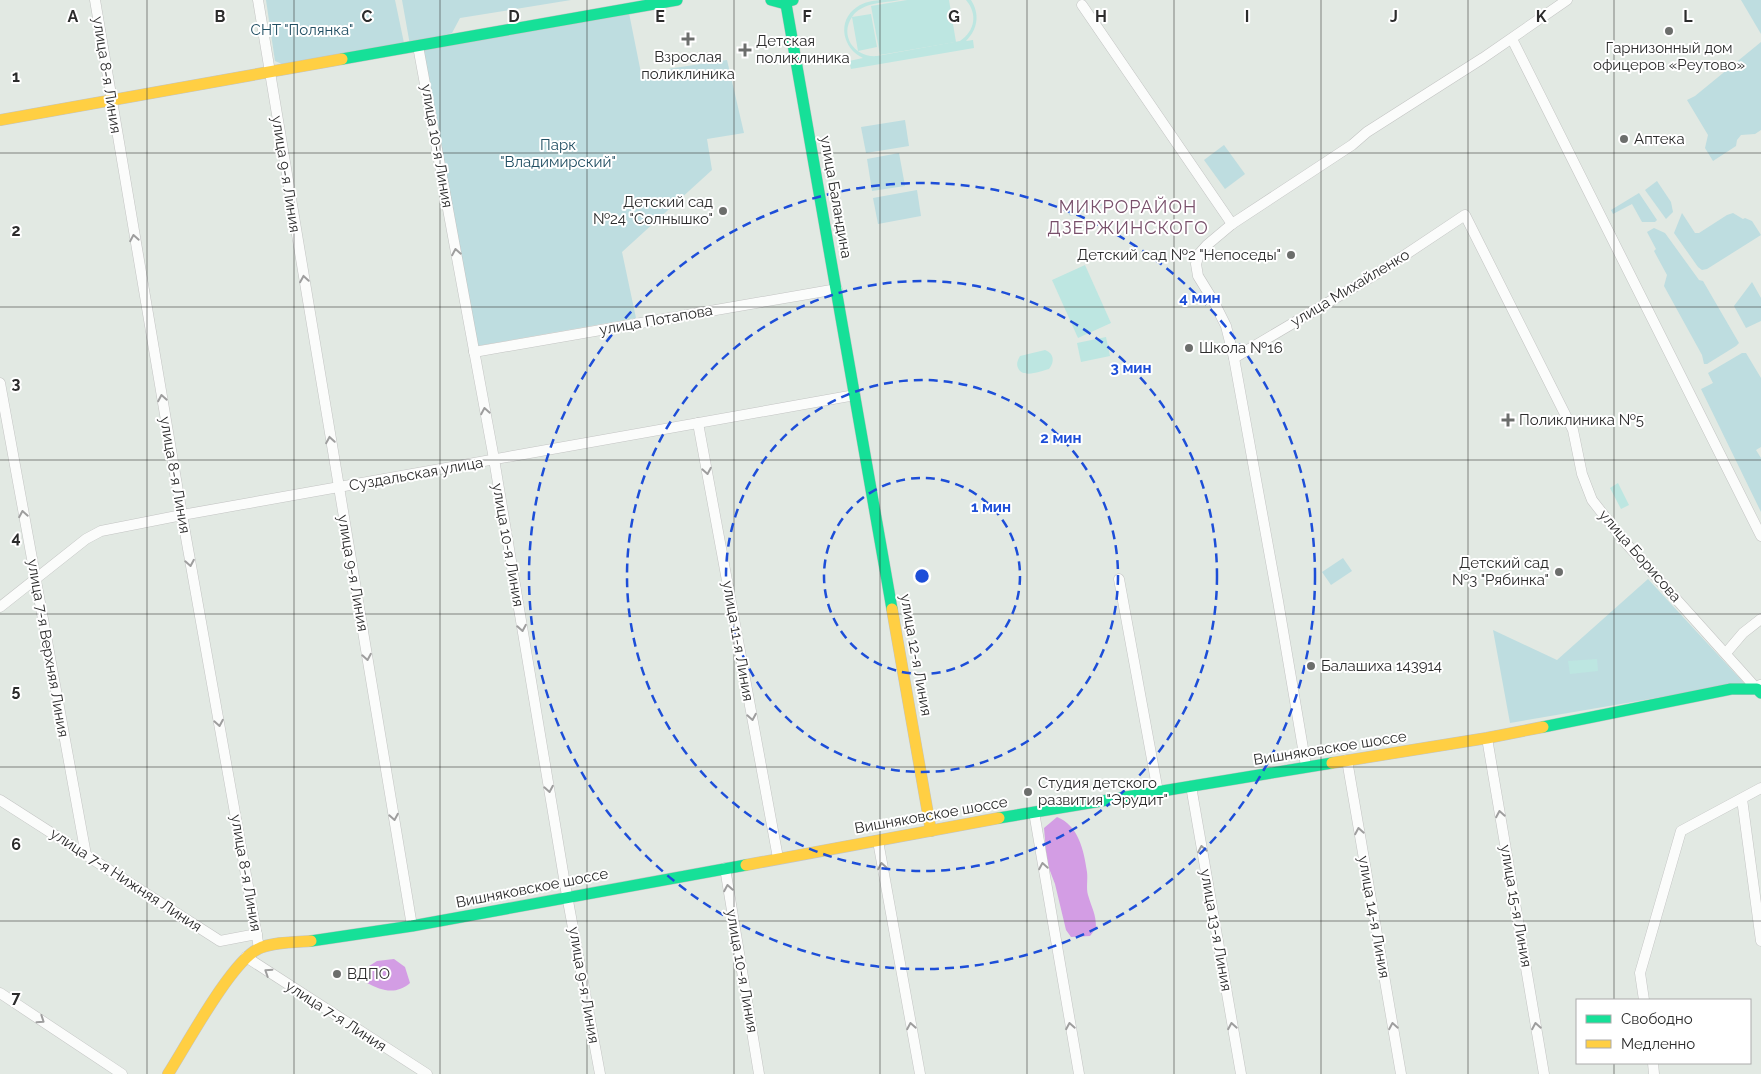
<svg xmlns="http://www.w3.org/2000/svg" width="1761" height="1074" font-family="Raleway,sans-serif">
<style>
.green{fill:#bedde0}
.pitch{fill:#bde6e1}
.water{fill:#d39de4}
.lines{fill:none;stroke-linecap:round;stroke-linejoin:round}
.street-casing{stroke:#c3c4c3;stroke-width:11}
.fast-casing{stroke:#c3c4c3;stroke-width:12}
.slow-casing{stroke:#c3c4c3;stroke-width:12}
.street{stroke:#fbfcfb;stroke-width:10}
.fast{stroke:#16e098;stroke-width:11}
.slow{stroke:#ffcf43;stroke-width:11}
.oneway{stroke:#9e9e9e}
.grid{fill:none;stroke:#2c2c2c;stroke-width:1;stroke-opacity:0.55}
.ring{fill:none;stroke:#1d4ed8;stroke-width:2.5;stroke-dasharray:9 6}
.poi-dot{fill:#6c6e6c;stroke:#fff;stroke-width:2}
.labels{text-anchor:middle;stroke-width:4;stroke-linejoin:round;paint-order:stroke}
.park-label{font-size:15px;fill:#214f63;stroke:#fff}
.poi-label{font-size:15px;fill:#2c2c2c;stroke:#fff;text-anchor:start}
.street-label{font-size:15px;fill:#2c2c2c;stroke:#fff}
.quarter-label{font-size:18px;letter-spacing:1px;fill:#79506b;stroke:#fff}
.grid-label{font-size:16px;text-anchor:middle;font-weight:bold;fill:#2c2c2c;stroke:#fff;stroke-width:4;stroke-linejoin:round;paint-order:stroke}
.centre{fill:#1d4ed8;stroke:#fff;stroke-width:2.5}
.ring-label{font-size:15px;text-anchor:middle;font-weight:bold;fill:#1d4ed8;stroke:#fff;stroke-width:4;stroke-linejoin:round;paint-order:stroke}
</style>
<rect width="100%" height="100%" fill="#e2e9e3"/>
<g class="green">
<path d="M266,0H395L404,43L282,64L275,61Z"/>
<path d="M402,0H571L460,18L452,33L410,45Z"/>
<path d="M1741,0H1761V34Z"/>
<path d="M629,13L641,73L727,60L744,133L707,139L712,170L622,252L636,318L477,346L420,48Z"/>
<path d="M1761,42V130L1755,134L1741,135L1737,140L1736,146L1713,161L1705,148L1708,135L1687,100L1695,96Z"/>
<path d="M905,120L909,146L866,153L861,127Z"/>
<path d="M1224,145L1245,174L1225,189L1204,160Z"/>
<path d="M899,153L905,186L872,191L867,159Z"/>
<path d="M1657,181L1671,202L1673,212L1666,219L1645,190Z"/>
<path d="M917,190L921,216L878,224L873,198Z"/>
<path d="M1639,193L1657,220L1655,222H1642L1632,204L1613,214L1611,210Z"/>
<path d="M1106,204L1070,216L1064,206Z"/>
<path d="M1682,213L1695,233H1699L1727,215L1733,213L1743,219L1745,218L1752,221L1761,235L1707,269L1702,270L1698,267L1674,233Z"/>
<path d="M1654,228L1665,233L1699,280L1703,281L1739,343L1736,346L1707,364H1704L1702,355L1664,286L1667,275L1654,251L1656,249L1647,232Z"/>
<path d="M1752,282L1761,298V321L1746,328L1734,306Z"/>
<path d="M1742,353H1746L1761,378V447L1756,450L1761,458V512L1701,389L1713,383L1708,373Z"/>
<path d="M1343,558L1352,571L1331,585L1322,572Z"/>
<path d="M1648,579L1744,683L1510,723L1493,630L1557,660Z"/>
</g>
<g class="pitch">
<path d="M880,0H900C884,3 862,2 852,17L871,14L877,47L858,51L852,17C839,36 855,58 877,56L960,41C975,31 978,14 966,0H971C980,14 978,29 966,41L973,40L974,48L851,69L849,61L863,58C843,49 836,21 857,7C864,2 872,1 880,0Z"/>
<path d="M907,0H949L956,42L880,55L871,6Z"/>
<path d="M1085,265L1111,323L1078,338L1052,280Z"/>
<path d="M1106,337L1110,356L1081,362L1077,343Z"/>
<path d="M1045,350C1054,353 1055,362 1049,369C1041,371 1023,379 1018,368C1016,363 1018,360 1020,356Z"/>
<path d="M1618,483L1629,505L1621,509L1610,488Z"/>
<path d="M1597,659L1598,671L1570,674L1568,661Z"/>
</g>
<g class="water">
<path d="M1057,817C1078,825 1084,850 1087,872C1088,879 1086,888 1088,895C1092,909 1096,913 1096,928L1090,936L1071,937L1066,930L1055,884L1047,863L1044,828Z"/>
<path d="M394,959L405,967L410,983C396,995 382,991 367,983L365,975L366,968L377,961Z"/>
</g>
<g class="lines">
<g class="street-casing">
<g id="street">
<path d="M95,0L182,515L259,948"/>
<path d="M258,0L412,926"/>
<path d="M1082,5L1232,224"/>
<path d="M1512,39L1761,536"/>
<path d="M418,46L494,459L566,890L600,1074"/>
<path d="M474,352L837,289"/>
<path d="M1234,358L1378,273L1465,215L1573,430L1582,474L1592,500L1624,541L1757,689L1760,685"/>
<path d="M0,383L86,855"/>
<path d="M698,423L778,858"/>
<path d="M1119,579L1158,792"/>
<path d="M0,607L86,539L101,531L182,515L855,395"/>
<path d="M1726,653L1743,633L1761,619"/>
<path d="M1487,738L1544,1074"/>
<path d="M1347,760L1401,1074"/>
<path d="M1306,766L1278,601L1234,358L1226,326L1214,302L1198,276L1196,264L1199,254L1207,245L1232,224L1352,145L1367,132L1483,58L1567,0"/>
<path d="M1191,786L1241,1074"/>
<path d="M1742,799L1761,941"/>
<path d="M0,800L220,941L257,934"/>
<path d="M1034,812L1079,1074"/>
<path d="M878,841L920,1074"/>
<path d="M725,868L759,1074"/>
<path d="M246,957L427,1074"/>
<path d="M0,993L122,1074"/>
<path d="M1644,1000L1640,973L1681,831L1761,788"/>
<path d="M1653,1063L1654,1074"/>
</g>
</g>
<g class="fast-casing">
<g id="fast">
<path d="M771,0L782,3L793,0"/>
<path d="M786,4L892,609"/>
<path d="M342,59L677,0"/>
<path d="M1543,727L1731,689H1757L1761,693"/>
<path d="M999,818L1332,763"/>
<path d="M311,941L412,926L746,865"/>
</g>
</g>
<g class="slow-casing">
<g id="slow">
<path d="M0,120L342,59"/>
<path d="M892,609L931,831"/>
<path d="M1332,763L1487,738L1543,727"/>
<path d="M746,865L999,818"/>
<path d="M168,1074C186,1046 231,962 258,949C271,942 296,942 311,941"/>
</g>
</g>
<use href="#street" class="street"/>
<use href="#fast" class="fast"/>
<use href="#slow" class="slow"/>
</g>
<defs><path id="oneway-chevron" d="M-2-3.5L2.5 0L-2 3.5" fill="none" stroke-width="1.6" stroke-linecap="round" stroke-linejoin="round" transform="scale(1.25)"/></defs>
<g class="oneway">
<use href="#oneway-chevron" transform="translate(134 238) rotate(-100)"/>
<use href="#oneway-chevron" transform="translate(456 252) rotate(-100)"/>
<use href="#oneway-chevron" transform="translate(304 279) rotate(-99)"/>
<use href="#oneway-chevron" transform="translate(162 398) rotate(-100)"/>
<use href="#oneway-chevron" transform="translate(485 411) rotate(-100)"/>
<use href="#oneway-chevron" transform="translate(330 440) rotate(-99)"/>
<use href="#oneway-chevron" transform="translate(707 471) rotate(80)"/>
<use href="#oneway-chevron" transform="translate(23 514) rotate(-100)"/>
<use href="#oneway-chevron" transform="translate(190 563) rotate(80)"/>
<use href="#oneway-chevron" transform="translate(522 628) rotate(80)"/>
<use href="#oneway-chevron" transform="translate(367 657) rotate(80)"/>
<use href="#oneway-chevron" transform="translate(752 717) rotate(80)"/>
<use href="#oneway-chevron" transform="translate(219 723) rotate(80)"/>
<use href="#oneway-chevron" transform="translate(549 789) rotate(80)"/>
<use href="#oneway-chevron" transform="translate(1500 814) rotate(-100)"/>
<use href="#oneway-chevron" transform="translate(394 817) rotate(80)"/>
<use href="#oneway-chevron" transform="translate(1359 831) rotate(-100)"/>
<use href="#oneway-chevron" transform="translate(1202 849) rotate(-100)"/>
<use href="#oneway-chevron" transform="translate(882 866) rotate(-100)"/>
<use href="#oneway-chevron" transform="translate(1043 866) rotate(-100)"/>
<use href="#oneway-chevron" transform="translate(728 888) rotate(-100)"/>
<use href="#oneway-chevron" transform="translate(268 972) rotate(-147)"/>
<use href="#oneway-chevron" transform="translate(41 1020) rotate(34)"/>
<use href="#oneway-chevron" transform="translate(911 1026) rotate(-100)"/>
<use href="#oneway-chevron" transform="translate(1070 1026) rotate(-100)"/>
<use href="#oneway-chevron" transform="translate(1232 1026) rotate(-100)"/>
<use href="#oneway-chevron" transform="translate(1393 1026) rotate(-100)"/>
<use href="#oneway-chevron" transform="translate(1536 1026) rotate(-100)"/>
</g>
<path class="grid" d="M147,0V1074M294,0V1074M440,0V1074M587,0V1074M734,0V1074M880,0V1074M1027,0V1074M1174,0V1074M1321,0V1074M1468,0V1074M1614,0V1000M0,153H1761M0,307H1761M0,460H1761M0,614H1761M0,767H1761M0,921H1761M1614,1063V1074"/>
<g class="ring">
<circle cx="922" cy="576" r="98"/>
<circle cx="922" cy="576" r="196"/>
<circle cx="922" cy="576" r="295"/>
<circle cx="922" cy="576" r="393"/>
</g>
<g class="poi-dot">
<circle cx="1669" cy="31" r="5"/>
<path d="M685.5 31.5h5v5h5v5h-5v5h-5v-5h-5v-5h5z"/>
<path d="M742.5 42.5h5v5h5v5h-5v5h-5v-5h-5v-5h5z"/>
<circle cx="1624" cy="139" r="5"/>
<circle cx="723" cy="211" r="5"/>
<circle cx="1291" cy="255" r="5"/>
<circle cx="1189" cy="348" r="5"/>
<path d="M1505.5 412.5h5v5h5v5h-5v5h-5v-5h-5v-5h5z"/>
<circle cx="1559" cy="572" r="5"/>
<circle cx="1311" cy="666" r="5"/>
<circle cx="1028" cy="792" r="5"/>
<circle cx="337" cy="974" r="5"/>
</g>
<g class="labels">
<g class="park-label">
<text x="302" y="35">СНТ "Полянка"</text>
<text x="558" y="150">Парк<tspan x="558" dy="17">"Владимирский"</tspan></text>
</g>
<g class="poi-label">
<text x="756" y="46">Детская<tspan x="756" dy="17">поликлиника</tspan></text>
<text x="1669" y="53" text-anchor="middle">Гарнизонный дом<tspan x="1669" dy="17">офицеров «Реутово»</tspan></text>
<text x="688" y="62" text-anchor="middle">Взрослая<tspan x="688" dy="17">поликлиника</tspan></text>
<text x="1634" y="144">Аптека</text>
<text x="713" y="207" text-anchor="end">Детский сад<tspan x="713" dy="17">№24 "Солнышко"</tspan></text>
<text x="1281" y="260" text-anchor="end">Детский сад №2 "Непоседы"</text>
<text x="1199" y="353">Школа №16</text>
<text x="1519" y="425">Поликлиника №5</text>
<text x="1549" y="568" text-anchor="end">Детский сад<tspan x="1549" dy="17">№3 "Рябинка"</tspan></text>
<text x="1321" y="671">Балашиха 143914</text>
<text x="1038" y="788">Студия детского<tspan x="1038" dy="17">развития "Эрудит"</tspan></text>
<text x="347" y="979">ВДПО</text>
</g>
<g class="street-label">
<text transform="translate(107 75) rotate(81)" y="5">улица 8-я Линия</text>
<text transform="translate(437 146) rotate(80)" y="5">улица 10-я Линия</text>
<text transform="translate(286 174) rotate(81)" y="5">улица 9-я Линия</text>
<text transform="translate(836 197) rotate(80)" y="5">улица Баландина</text>
<text transform="translate(1350 288) rotate(-31)" y="5">улица Михайленко</text>
<text transform="translate(656 320) rotate(-10)" y="5">улица Потапова</text>
<text transform="translate(416 474) rotate(-10)" y="5">Суздальская улица</text>
<text transform="translate(175 475) rotate(80)" y="5">улица 8-я Линия</text>
<text transform="translate(508 545) rotate(80)" y="5">улица 10-я Линия</text>
<text transform="translate(1640 556) rotate(49)" y="5">улица Борисова</text>
<text transform="translate(353 573) rotate(80)" y="5">улица 9-я Линия</text>
<text transform="translate(738 641) rotate(80)" y="5">улица 11-я Линия</text>
<text transform="translate(48 648) rotate(80)" y="5">улица 7-я Верхняя Линия</text>
<text transform="translate(916 655) rotate(80)" y="5">улица 12-я Линия</text>
<text transform="translate(1330 748) rotate(-9)" y="5">Вишняковское шоссе</text>
<text transform="translate(931 815) rotate(-10)" y="5">Вишняковское шоссе</text>
<text transform="translate(246 873) rotate(80)" y="5">улица 8-я Линия</text>
<text transform="translate(126 880) rotate(33)" y="5">улица 7-я Нижняя Линия</text>
<text transform="translate(532 888) rotate(-11)" y="5">Вишняковское шоссе</text>
<text transform="translate(1516 906) rotate(80)" y="5">улица 15-я Линия</text>
<text transform="translate(1374 917) rotate(80)" y="5">улица 14-я Линия</text>
<text transform="translate(1216 930) rotate(80)" y="5">улица 13-я Линия</text>
<text transform="translate(742 971) rotate(80)" y="5">улица 10-я Линия</text>
<text transform="translate(584 985) rotate(80)" y="5">улица 9-я Линия</text>
<text transform="translate(336 1016) rotate(33)" y="5">улица 7-я Линия</text>
</g>
<g class="quarter-label">
<text x="1128" y="213">МИКРОРАЙОН<tspan x="1128" dy="21">ДЗЕРЖИНСКОГО</tspan></text>
</g>
</g>
<g class="grid-label">
<text x="73" y="22">A</text>
<text x="220" y="22">B</text>
<text x="367" y="22">C</text>
<text x="514" y="22">D</text>
<text x="660" y="22">E</text>
<text x="807" y="22">F</text>
<text x="954" y="22">G</text>
<text x="1101" y="22">H</text>
<text x="1247" y="22">I</text>
<text x="1394" y="22">J</text>
<text x="1541" y="22">K</text>
<text x="1688" y="22">L</text>
<text x="16" y="82">1</text>
<text x="16" y="236">2</text>
<text x="16" y="389">3</text>
<text x="16" y="543">4</text>
<text x="16" y="696">5</text>
<text x="16" y="850">6</text>
<text x="16" y="1003">7</text>
</g>
<circle cx="922" cy="576" r="8" class="centre"/>
<g class="ring-label">
<text x="1200" y="303">4 мин</text>
<text x="1131" y="373">3 мин</text>
<text x="1061" y="443">2 мин</text>
<text x="991" y="512">1 мин</text>
</g>
<rect x="1576" y="999" width="175" height="65" fill="#ffffff" stroke="#ababab"/>
<rect x="1586" y="1015" width="25" height="8" fill="#16e098" stroke="#ababab"/>
<text x="1621" y="1024" font-size="15" fill="#2c2c2c">Свободно</text>
<rect x="1586" y="1040" width="25" height="8" fill="#ffcf43" stroke="#ababab"/>
<text x="1621" y="1049" font-size="15" fill="#2c2c2c">Медленно</text>
</svg>
